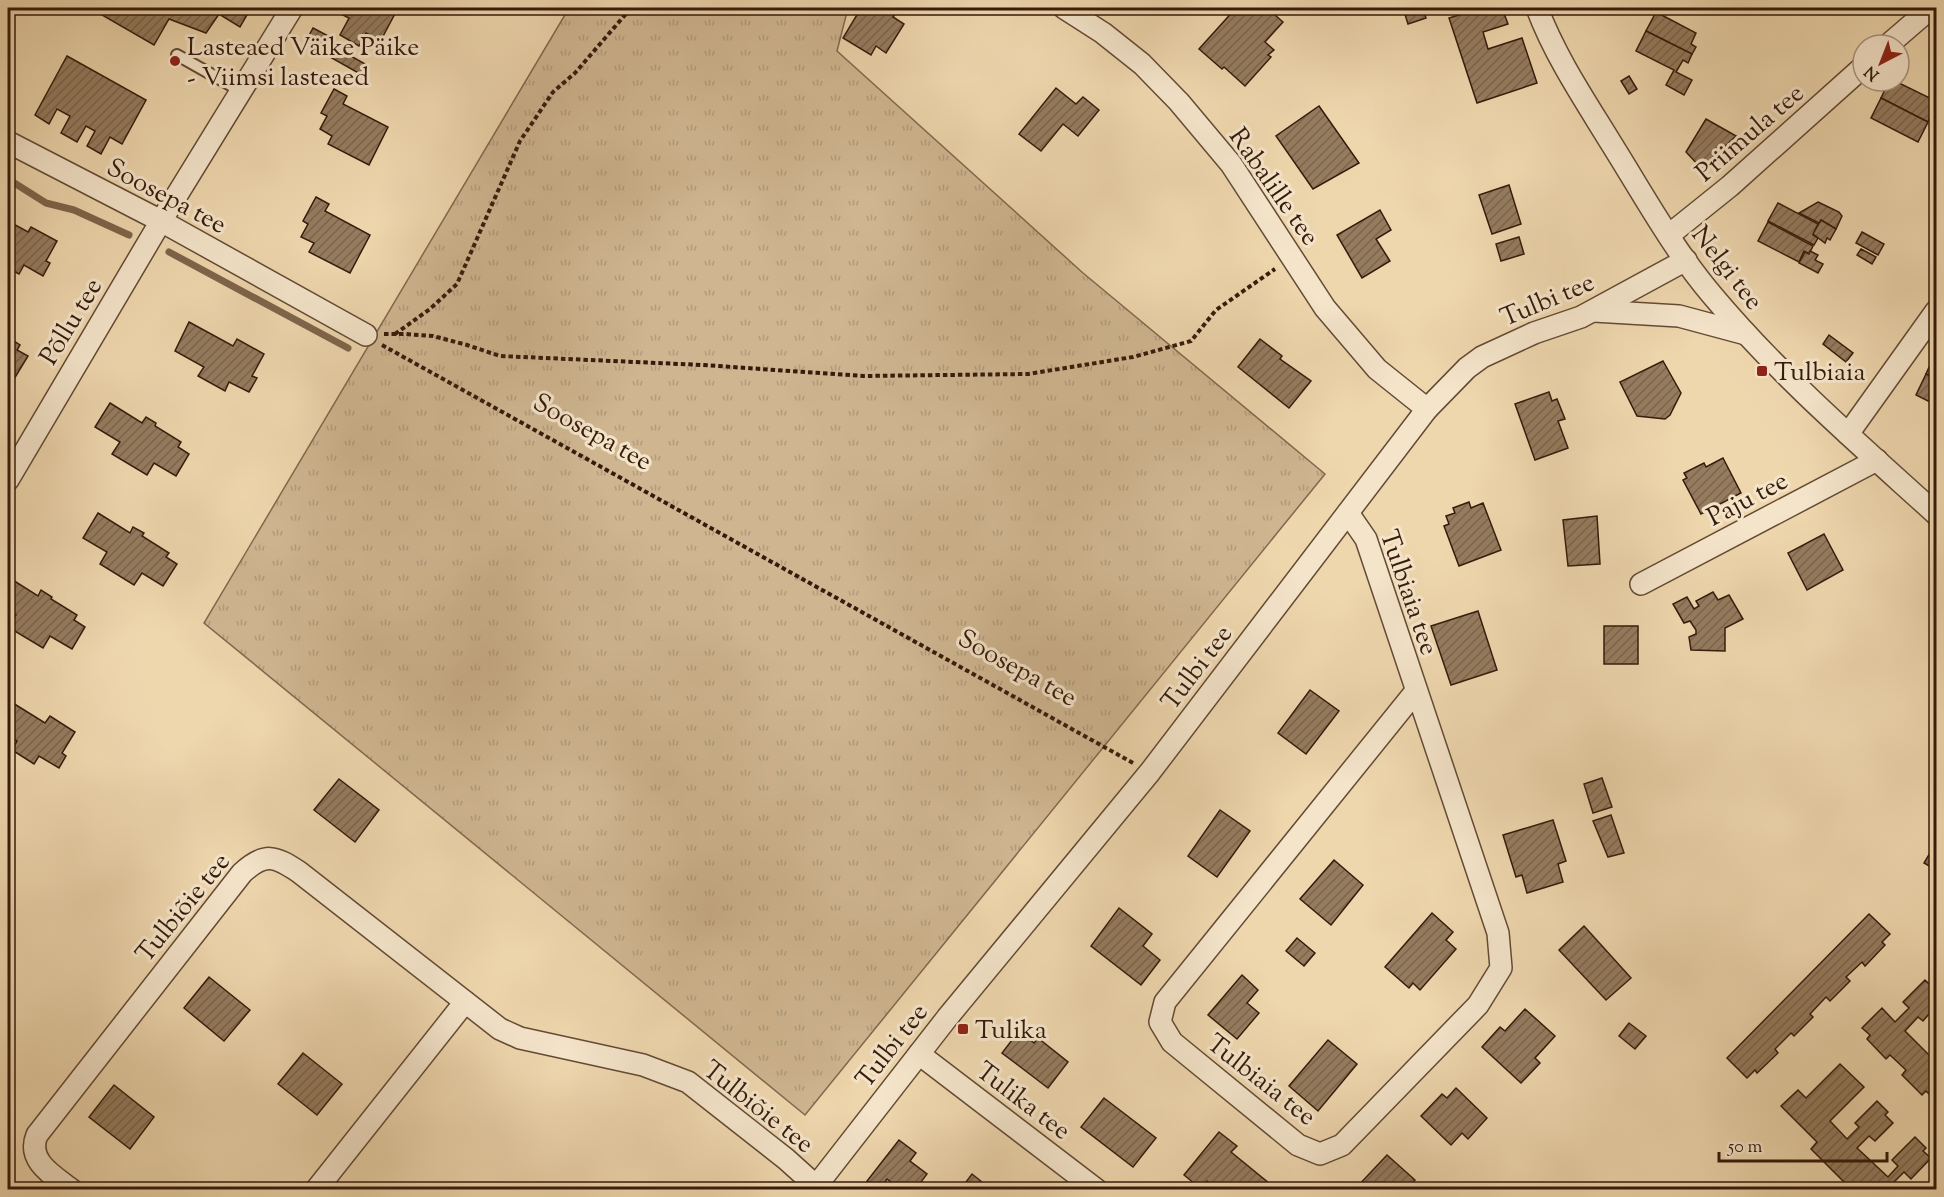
<svg xmlns="http://www.w3.org/2000/svg" width="1944" height="1197" font-family="'Sorts Mill Goudy',serif">
<style>
.grass{fill:url(#grass-tufts);stroke:#82684e;stroke-width:1.5}
.lines{fill:none;stroke-linecap:round;stroke-linejoin:round}
.stream{stroke:#7e654b;stroke-width:7}
.building{fill:url(#building-hatch);stroke:#351b0b;stroke-width:1.5}
.lane-casing{stroke:#634a34;stroke-width:14}
.street-casing{stroke:#634a34;stroke-width:24}
.path{stroke:#351b0b;stroke-width:4;stroke-dasharray:4.5 3;stroke-linecap:butt}
.lane{stroke:#f4e4ca;stroke-width:10}
.street{stroke:#f4e4ca;stroke-width:21}
.poi-dot{fill:#8f2418;stroke:#f4e4ca;stroke-width:2}
.labels{text-anchor:middle;stroke-width:6;stroke-linejoin:round;paint-order:stroke}
.poi-label{font-size:26px;fill:#351b0b;stroke:#f4e4ca;text-anchor:start}
.street-label{font-size:26px;fill:#351b0b;stroke:#f4e4ca}
</style>
<defs>
<pattern id="grass-tufts" width="24" height="20" patternUnits="userSpaceOnUse" patternTransform="scale(1.5)"><rect width="24" height="20" fill="#cfb691"/><path d="M3 7l-1-3M5 7V3M7 7l1-3M15 17l-1-3M17 17v-4M19 17l1-3" fill="none" stroke="#b29c7c"/></pattern>
<pattern id="building-hatch" width="6" height="6" patternUnits="userSpaceOnUse" patternTransform="scale(1.5)"><rect width="6" height="6" fill="#957c5f"/><path d="M-1 1l2-2M0 6l6-6M5 7l2-2" fill="none" stroke="#7a654d"/></pattern>
</defs>
<rect width="100%" height="100%" fill="#eed6ad"/>
<filter id="stains"><feTurbulence type="fractalNoise" baseFrequency=".00333" numOctaves="4"/><feColorMatrix values="0 0 0 0 .2 0 0 0 0 .09 0 0 0 0 .02 0 0 0 .5 -.17"/></filter>
<radialGradient id="worn" r=".72"><stop offset=".6" stop-color="#630" stop-opacity="0"/><stop offset="1" stop-color="#630" stop-opacity=".3"/></radialGradient>
<path class="grass" d="M569,8H848L837,51L1083,273L1325,474L805,1115L204,623Z"/>
<g class="lines">
<g class="stream">
<path d="M8,179L46,203L74,210L129,235"/>
<path d="M169,252L348,348"/>
</g>
</g>
<g class="building">
<path d="M90,8H251L240,27L219,14L206,33L169,19L154,45Z"/>
<path d="M336,8H398L381,40L366,33L359,46L340,35L349,18L335,11Z"/>
<path d="M861,8H900L893,17L904,24L886,53L876,46L871,55L843,38Z"/>
<path d="M1236,8H1267L1283,22L1265,42L1274,50L1268,55L1271,57L1245,86L1224,67L1222,69L1199,49Z"/>
<path d="M1403,8H1423L1426,18L1408,24Z"/>
<path d="M1482,8H1502L1508,24L1483,32L1488,49L1522,38L1537,83L1477,103L1449,18Z"/>
<path d="M1656,12L1696,33L1691,44L1696,47L1692,54L1646,31Z"/>
<path d="M313,28L334,39L331,45L367,65L362,75L305,43Z"/>
<path d="M1646,31L1692,54L1688,63L1683,60L1676,72L1692,80L1684,95L1666,85L1674,70L1636,51Z"/>
<path d="M67,56L146,100L122,144L110,137L101,154L87,146L95,131L86,126L77,142L61,133L70,116L57,109L49,124L35,115Z"/>
<path d="M1629,76L1637,89L1629,94L1621,81Z"/>
<path d="M1889,81H1895L1936,101L1928,122L1881,98Z"/>
<path d="M1056,88L1076,104L1083,97L1099,110L1078,136L1063,124L1041,151L1019,134Z"/>
<path d="M334,89L347,96L343,104L388,127L369,165L328,144L332,136L320,129L327,116L321,113Z"/>
<path d="M1881,98L1928,122L1918,142L1871,118Z"/>
<path d="M1319,106L1359,163L1313,189L1276,136Z"/>
<path d="M1706,119L1736,136L1701,168L1686,152Z"/>
<path d="M1509,185L1521,224L1492,234L1479,195Z"/>
<path d="M316,197L329,204L325,211L370,235L350,273L309,252L314,243L301,237L308,224L303,221Z"/>
<path d="M1818,202L1839,212L1842,216L1836,229L1821,220L1819,223L1799,213Z"/>
<path d="M1778,203L1818,224L1813,235L1818,238L1814,245L1768,221Z"/>
<path d="M1380,210L1391,230L1376,239L1390,261L1362,278L1337,235Z"/>
<path d="M1821,220L1836,229L1830,240L1827,238L1825,243L1813,234Z"/>
<path d="M8,221L28,232L31,227L57,241L46,261L50,263L43,276L24,265L19,274L8,268Z"/>
<path d="M1768,222L1813,246L1809,254L1804,251L1799,262L1758,241Z"/>
<path d="M1862,232L1884,244L1878,255L1856,243Z"/>
<path d="M1519,237L1524,254L1501,261L1496,244Z"/>
<path d="M1861,249L1876,257L1872,264L1857,255Z"/>
<path d="M1810,251L1818,255L1815,260L1823,264L1818,273L1799,263L1805,252L1809,254Z"/>
<path d="M189,322L233,346L237,339L264,354L252,376L257,378L249,392L229,382L225,391L198,376L204,367L175,351Z"/>
<path d="M1829,335L1853,353L1846,362L1823,344Z"/>
<path d="M8,337L20,345L17,350L28,356L14,379L8,374Z"/>
<path d="M1260,339L1282,356L1280,359L1311,381L1289,408L1238,367Z"/>
<path d="M1935,354H1936V379L1926,374Z"/>
<path d="M1663,361L1681,393L1670,415L1665,419L1637,416L1620,382Z"/>
<path d="M1926,374L1936,379V405L1916,395Z"/>
<path d="M1549,392L1552,401L1557,399L1565,419L1558,421L1568,448L1535,460L1515,404Z"/>
<path d="M110,403L142,423L146,417L156,423L155,426L181,442L178,447L189,454L176,476L154,463L147,475L112,454L120,442L95,427Z"/>
<path d="M1723,458L1741,493L1701,514L1683,480L1687,478L1684,473L1704,463L1706,467Z"/>
<path d="M1469,502L1471,508L1483,503L1501,550L1459,566L1444,526L1449,524L1446,516L1455,513L1453,508Z"/>
<path d="M98,513L130,533L133,527L144,533L142,536L169,553L166,557L177,564L163,586L142,573L134,585L100,564L107,552L83,538Z"/>
<path d="M1597,516L1600,564L1568,566L1563,520Z"/>
<path d="M1824,534L1843,570L1807,590L1788,553Z"/>
<path d="M8,577L38,596L41,590L52,597L51,599L77,615L74,620L85,627L72,649L50,636L43,648L8,627L16,615L8,610Z"/>
<path d="M1713,592L1718,600L1729,595L1743,619L1725,628V651L1691,650L1689,637L1696,634V630L1690,621L1684,623L1673,604L1687,597L1694,609L1699,606L1696,601Z"/>
<path d="M1478,611L1497,670L1451,685L1431,626Z"/>
<rect x="1604" y="626" width="34" height="38"/>
<path d="M1310,690L1339,711L1306,754L1278,733Z"/>
<path d="M8,700L45,723L50,716L75,732L62,753L66,756L59,768L39,756L34,764L12,750L17,741L8,736Z"/>
<path d="M1602,778L1612,807L1593,813L1584,784Z"/>
<path d="M339,779L379,810L355,842L314,810Z"/>
<path d="M1220,810L1250,831L1217,877L1188,856Z"/>
<path d="M1611,815L1624,853L1608,857L1593,821Z"/>
<path d="M1553,820L1566,861L1558,864L1563,882L1527,893L1522,875L1516,877L1503,835Z"/>
<path d="M1936,843V870L1924,863Z"/>
<path d="M1334,860L1363,885L1331,925L1300,899Z"/>
<path d="M1119,908L1152,934L1143,946L1160,960L1141,985L1091,946Z"/>
<path d="M1432,913L1453,932L1446,940L1456,949L1420,990L1413,983L1409,988L1385,967Z"/>
<path d="M1869,914L1890,934L1882,942L1885,945L1865,966L1862,962L1846,977L1850,981L1830,1001L1826,997L1810,1014L1813,1017L1794,1036L1791,1033L1775,1049L1778,1053L1757,1073L1755,1070L1747,1078L1727,1058Z"/>
<path d="M1584,926L1631,978L1606,1000L1559,950Z"/>
<path d="M1297,938L1315,953L1304,966L1286,951Z"/>
<path d="M1242,975L1258,990L1247,1003L1259,1013L1237,1039L1208,1015Z"/>
<path d="M209,977L250,1010L224,1041L184,1008Z"/>
<path d="M1925,980L1936,991L1932,996L1936,1000V1006L1923,1021L1918,1017L1905,1031L1932,1058L1936,1053V1101L1926,1091L1922,1095L1902,1075L1906,1070L1890,1055L1886,1059L1867,1039L1870,1035L1862,1028L1882,1008L1895,1022L1909,1008L1903,1002Z"/>
<path d="M1525,1009L1555,1036L1535,1058L1540,1063L1521,1083L1482,1047L1500,1027L1505,1031Z"/>
<path d="M1629,1023L1646,1036L1635,1049L1619,1036Z"/>
<path d="M1019,1031L1034,1043L1038,1038L1068,1062L1048,1088L1002,1053Z"/>
<path d="M1328,1040L1357,1064L1318,1111L1289,1086Z"/>
<path d="M303,1053L342,1084L317,1115L278,1084Z"/>
<path d="M1840,1064L1864,1087L1830,1121L1847,1139L1859,1127L1855,1123L1877,1101L1888,1112L1885,1115L1893,1123L1875,1141L1869,1136L1857,1148L1888,1177L1898,1166L1892,1160L1915,1137L1926,1148L1923,1151L1931,1158L1911,1179L1904,1172L1892,1184L1898,1190H1852L1811,1149L1817,1142L1781,1106L1798,1090L1806,1098Z"/>
<path d="M114,1085L154,1117L130,1149L89,1117Z"/>
<path d="M1456,1088L1487,1118L1468,1139L1462,1133L1451,1145L1421,1116L1442,1094L1447,1098Z"/>
<path d="M1104,1098L1156,1138L1133,1167L1081,1127Z"/>
<path d="M1219,1132L1237,1146L1231,1152L1270,1184L1266,1190H1217L1207,1181L1201,1189L1184,1175Z"/>
<path d="M899,1140L916,1153L910,1161L927,1174L915,1190H901L887,1179L879,1190L867,1181Z"/>
<path d="M1387,1155L1415,1180L1405,1190L1355,1189Z"/>
<path d="M972,1174L992,1190H960Z"/>
</g>
<g class="lines">
<g class="lane-casing">
<path id="lane" d="M177,55L241,91"/>
</g>
<g class="street-casing">
<g id="street">
<path d="M1064,8L1103,33L1142,64L1179,102L1231,164L1325,308L1377,369L1427,409"/>
<path d="M1537,8C1555,56 1584,99 1611,143C1643,194 1673,249 1712,295C1779,375 1859,444 1936,514"/>
<path d="M1888,45L1931,8"/>
<path d="M8,142L161,221L366,335"/>
<path d="M1669,235L1730,186L1863,67"/>
<path d="M1594,311L1679,316L1746,334"/>
<path d="M1848,434L1936,311"/>
<path d="M8,480L161,221L292,8"/>
<path d="M1348,513L1366,539L1498,933L1501,968L1478,1005L1342,1145L1320,1154L1298,1145L1172,1042L1160,1022L1165,1002L1416,691"/>
<path d="M1641,584L1877,460"/>
<path d="M919,1054L1097,1190"/>
<path d="M72,1190C54,1176 26,1161 37,1135L242,873C265,852 275,856 299,872L500,1029L520,1038L643,1065L688,1082L786,1159L816,1186"/>
<path d="M316,1190L465,1002"/>
<path d="M813,1190L947,1018L1150,772L1427,409L1467,368L1482,357L1534,333L1581,317L1686,260"/>
</g>
</g>
<g class="path">
<path d="M384,334H405L433,336L467,345L500,356L703,365L863,376L1028,374L1133,357L1191,341L1216,310L1275,269"/>
<path d="M395,334L430,309L457,284L520,141L553,92L575,73L631,8"/>
<path d="M382,345L1133,763"/>
</g>
<use href="#lane" class="lane"/>
<use href="#street" class="street"/>
</g>
<g class="poi-dot">
<circle cx="175" cy="61" r="6"/>
<rect x="1756" y="365" width="12" height="12" rx="3"/>
<rect x="957" y="1023" width="12" height="12" rx="3"/>
</g>
<g class="labels">
<g class="poi-label">
<text x="187" y="55">Lasteaed Väike Päike<tspan x="187" dy="30">- Viimsi lasteaed</tspan></text>
<text x="1774" y="380">Tulbiaia</text>
<text x="975" y="1038">Tulika</text>
</g>
<g class="street-label">
<text transform="translate(1749 132) rotate(-41)" y="9">Priimula tee</text>
<text transform="translate(1275 186) rotate(55)" y="9">Rabalille tee</text>
<text transform="translate(167 195) rotate(28)" y="9">Soosepa tee</text>
<text transform="translate(1728 267) rotate(52)" y="9">Nelgi tee</text>
<text transform="translate(1547 299) rotate(-23)" y="9">Tulbi tee</text>
<text transform="translate(70 321) rotate(-59)" y="9">Põllu tee</text>
<text transform="translate(593 431) rotate(29)" y="9">Soosepa tee</text>
<text transform="translate(1747 498) rotate(-28)" y="9">Paju tee</text>
<text transform="translate(1410 592) rotate(71)" y="9">Tulbiaia tee</text>
<text transform="translate(1018 667) rotate(29)" y="9">Soosepa tee</text>
<text transform="translate(1196 667) rotate(-53)" y="9">Tulbi tee</text>
<text transform="translate(182 907) rotate(-51)" y="9">Tulbiõie tee</text>
<text transform="translate(891 1045) rotate(-52)" y="9">Tulbi tee</text>
<text transform="translate(1262 1079) rotate(38)" y="9">Tulbiaia tee</text>
<text transform="translate(1024 1100) rotate(37)" y="9">Tulika tee</text>
<text transform="translate(759 1106) rotate(38)" y="9">Tulbiõie tee</text>
</g>
</g>
<rect width="1944" height="1197" fill="none" stroke="#eed6ad" stroke-width="30"/>
<rect x="9" y="9" width="1926" height="1179" fill="none" stroke="#351b0b" stroke-width="3"/>
<rect x="15" y="15" width="1914" height="1167" fill="none" stroke="#351b0b" stroke-width="1.5"/>
<g transform="translate(1881 63) rotate(222)"><circle r="28" fill="#f4e4ca" stroke="#a8947e" stroke-width="1.5"/>
<path d="M0-4.5L10 22L0 15L-10 22Z" fill="#8f2418"/>
<text y="-9" font-size="16" font-weight="bold" text-anchor="middle" fill="#351b0b">N</text>
</g>
<path d="M1719 1152v9h168v-9" fill="none" stroke="#351b0b" stroke-width="3"/>
<text x="1728" y="1152" font-size="18" fill="#351b0b" stroke="#f4e4ca" stroke-width="4.5" paint-order="stroke">50 m</text>
<rect width="100%" height="100%" filter="url(#stains)"/>
<rect width="100%" height="100%" fill="url(#worn)"/>
</svg>
